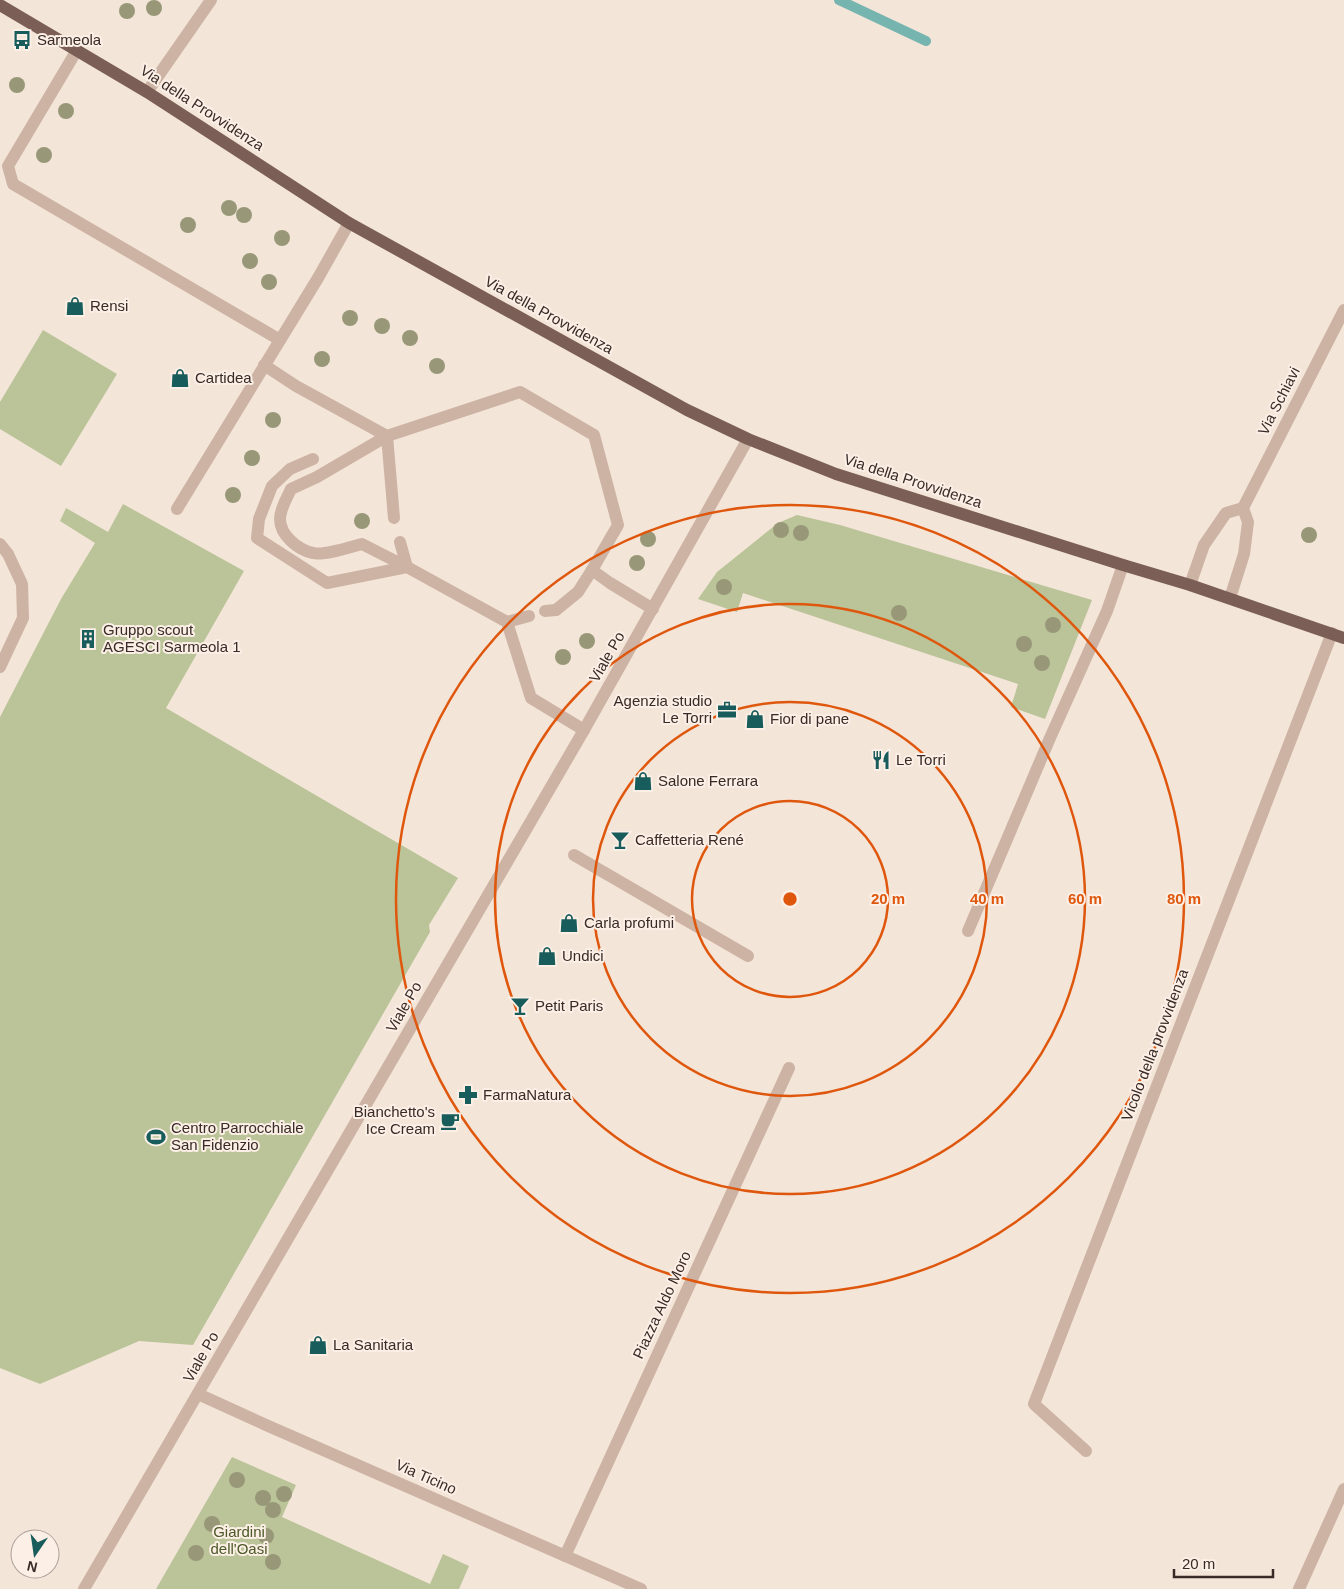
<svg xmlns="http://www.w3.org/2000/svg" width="1344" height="1589" font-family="Helvetica,sans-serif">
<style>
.green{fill:#bac498}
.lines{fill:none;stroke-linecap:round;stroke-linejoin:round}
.stream{stroke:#76b4b0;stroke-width:10}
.lane{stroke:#cdb3a4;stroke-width:12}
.street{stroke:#cdb3a4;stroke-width:12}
.primary{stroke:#7b5f56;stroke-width:12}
.tree{fill:#989878}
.ring{fill:none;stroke:#df570d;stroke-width:2.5}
.labels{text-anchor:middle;stroke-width:4;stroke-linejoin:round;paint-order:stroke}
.poi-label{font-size:15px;fill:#382a26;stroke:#fbefe6;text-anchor:start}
.street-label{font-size:15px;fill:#382a26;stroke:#fbefe6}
.park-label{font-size:15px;fill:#4c5928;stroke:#fbefe6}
.centre{fill:#df570d;stroke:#fbefe6;stroke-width:2.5}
.ring-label{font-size:15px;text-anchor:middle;font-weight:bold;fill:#df570d;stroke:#fbefe6;stroke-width:4;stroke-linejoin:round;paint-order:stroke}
</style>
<rect width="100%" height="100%" fill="#f4e5d9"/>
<g class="green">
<path d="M43,330L117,374L61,466L0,429V402Z"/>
<path d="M123,504L244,571L166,708L458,878L429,925L430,932L193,1345L139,1341L40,1384L0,1368V717L61,599L95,543L60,521L66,508L108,532Z"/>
<path d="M797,515L840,525L1092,600L1045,719L1011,707L1018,684L743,593L737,612L698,599L717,572L778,523Z"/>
<path d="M232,1457L296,1485L282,1517L430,1584L443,1554L469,1566L459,1589H156Z"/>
</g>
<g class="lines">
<path class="stream" d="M839,0L926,41"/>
<g class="lane">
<path d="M77,50L8,166L13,184L280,340"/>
<path d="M264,365L296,386L387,436L520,392L594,435L618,525L592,570L610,583L653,609"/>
<path d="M177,509L318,278L349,223"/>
<path d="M0,544L8,554L22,584L23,618L0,667"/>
<path d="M556,610L578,592L592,570"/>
<path d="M565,1556L789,1068"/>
</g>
<g class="street">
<path d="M147,92L211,0"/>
<path d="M313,459L290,469L272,486L259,519L257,538L327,583L407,567L507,622L531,698L584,730"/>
<path d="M394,518L387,436L317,477L291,489C287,498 280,509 280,519C280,535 298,550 313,553C323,556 351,547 362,544L407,567L400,542"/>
<path d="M1190,585L1204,545L1226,513L1243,508"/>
<path d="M1230,598L1244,554L1248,522L1243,508L1344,310"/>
<path d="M545,611L556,610"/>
<path d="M507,622L529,616"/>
<path d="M574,855L748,956"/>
<path d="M968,931L1050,738L1107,611L1123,565"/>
<path d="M198,1394L266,1425L641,1589"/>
<path d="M1086,1451L1034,1404L1332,633"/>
<path d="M84,1589L584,730L748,439"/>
<path d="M1299,1589L1344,1489"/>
</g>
<path class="primary" d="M0,5L147,92L349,223L687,410L748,439L836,474L1123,565L1190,585L1344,638"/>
</g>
<g class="tree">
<circle cx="154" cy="8" r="8"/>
<circle cx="127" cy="11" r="8"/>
<circle cx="17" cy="85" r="8"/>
<circle cx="66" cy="111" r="8"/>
<circle cx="44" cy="155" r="8"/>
<circle cx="229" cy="208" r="8"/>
<circle cx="244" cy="215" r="8"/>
<circle cx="188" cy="225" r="8"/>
<circle cx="282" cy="238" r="8"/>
<circle cx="250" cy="261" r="8"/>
<circle cx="269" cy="282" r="8"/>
<circle cx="350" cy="318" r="8"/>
<circle cx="382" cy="326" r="8"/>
<circle cx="410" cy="338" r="8"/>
<circle cx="322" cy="359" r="8"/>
<circle cx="437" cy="366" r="8"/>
<circle cx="273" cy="420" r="8"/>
<circle cx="252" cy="458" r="8"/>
<circle cx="233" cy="495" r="8"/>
<circle cx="362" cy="521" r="8"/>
<circle cx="781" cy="530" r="8"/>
<circle cx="801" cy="533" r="8"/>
<circle cx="1309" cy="535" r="8"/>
<circle cx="648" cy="539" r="8"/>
<circle cx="637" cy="563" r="8"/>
<circle cx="724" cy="587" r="8"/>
<circle cx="899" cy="613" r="8"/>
<circle cx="1053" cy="625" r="8"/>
<circle cx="587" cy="641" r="8"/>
<circle cx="1024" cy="644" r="8"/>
<circle cx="563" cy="657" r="8"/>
<circle cx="1042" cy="663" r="8"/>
<circle cx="237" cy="1480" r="8"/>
<circle cx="284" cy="1494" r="8"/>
<circle cx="263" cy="1498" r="8"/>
<circle cx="273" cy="1510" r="8"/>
<circle cx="212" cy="1524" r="8"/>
<circle cx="266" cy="1536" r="8"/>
<circle cx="196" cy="1553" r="8"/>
<circle cx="273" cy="1562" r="8"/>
</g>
<g class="ring">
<circle cx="790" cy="899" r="98"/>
<circle cx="790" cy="899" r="197"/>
<circle cx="790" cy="899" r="295"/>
<circle cx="790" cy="899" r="394"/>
</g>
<defs>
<g id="bus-bare" transform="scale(1.5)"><path d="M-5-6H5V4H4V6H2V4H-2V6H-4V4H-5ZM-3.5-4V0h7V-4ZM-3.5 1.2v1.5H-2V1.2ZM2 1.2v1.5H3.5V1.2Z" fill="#185d5b" stroke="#fbefe6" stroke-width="2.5" paint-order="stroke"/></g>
<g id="shop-bare" transform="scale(1.5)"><path d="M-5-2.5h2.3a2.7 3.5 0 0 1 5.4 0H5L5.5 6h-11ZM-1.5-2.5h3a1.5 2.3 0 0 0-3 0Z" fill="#185d5b" stroke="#fbefe6" stroke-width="2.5" paint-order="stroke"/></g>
<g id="building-bare" transform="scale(1.5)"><path d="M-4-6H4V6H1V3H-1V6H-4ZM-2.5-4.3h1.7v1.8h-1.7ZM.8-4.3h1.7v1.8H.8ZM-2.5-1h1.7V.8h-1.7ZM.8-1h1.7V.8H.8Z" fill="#185d5b" stroke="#fbefe6" stroke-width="2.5" paint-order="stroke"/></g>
<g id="office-bare" transform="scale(1.5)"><path d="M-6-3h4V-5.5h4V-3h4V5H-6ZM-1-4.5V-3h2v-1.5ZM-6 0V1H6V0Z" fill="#185d5b" stroke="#fbefe6" stroke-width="2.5" paint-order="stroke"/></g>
<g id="restaurant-bare" transform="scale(1.5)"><path d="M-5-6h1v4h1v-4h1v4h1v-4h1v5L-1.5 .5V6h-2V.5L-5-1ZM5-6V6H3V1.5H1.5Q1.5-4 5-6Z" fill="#185d5b" stroke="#fbefe6" stroke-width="2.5" paint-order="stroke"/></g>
<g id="bar-bare" transform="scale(1.5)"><path d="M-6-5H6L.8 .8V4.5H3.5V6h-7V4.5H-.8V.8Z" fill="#185d5b" stroke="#fbefe6" stroke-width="2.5" paint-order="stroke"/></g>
<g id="pharmacy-bare" transform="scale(1.5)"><path d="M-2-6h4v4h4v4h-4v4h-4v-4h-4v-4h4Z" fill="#185d5b" stroke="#fbefe6" stroke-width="2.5" paint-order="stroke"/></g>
<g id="cafe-bare" transform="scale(1.5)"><path d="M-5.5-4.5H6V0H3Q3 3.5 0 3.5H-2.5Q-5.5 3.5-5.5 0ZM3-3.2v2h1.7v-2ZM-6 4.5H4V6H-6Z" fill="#185d5b" stroke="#fbefe6" stroke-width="2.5" paint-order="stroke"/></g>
<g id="stadium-bare" transform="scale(1.5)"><path d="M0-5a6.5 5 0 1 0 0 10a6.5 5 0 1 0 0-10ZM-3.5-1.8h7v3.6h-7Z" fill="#185d5b" stroke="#fbefe6" stroke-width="2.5" paint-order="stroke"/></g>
</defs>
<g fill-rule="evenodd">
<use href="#bus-bare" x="22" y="40"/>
<use href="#shop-bare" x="75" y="306"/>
<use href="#shop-bare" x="180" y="378"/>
<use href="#building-bare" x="88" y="639"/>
<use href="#office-bare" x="727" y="710"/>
<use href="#shop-bare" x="755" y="719"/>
<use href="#restaurant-bare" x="881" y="760"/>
<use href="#shop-bare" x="643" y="781"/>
<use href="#bar-bare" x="620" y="840"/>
<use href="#shop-bare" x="569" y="923"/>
<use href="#shop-bare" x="547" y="956"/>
<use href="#bar-bare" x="520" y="1006"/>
<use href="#pharmacy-bare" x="468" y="1095"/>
<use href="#cafe-bare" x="450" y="1121"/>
<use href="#stadium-bare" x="156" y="1137"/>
<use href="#shop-bare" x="318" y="1345"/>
</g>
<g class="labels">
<g class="poi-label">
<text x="37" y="45">Sarmeola</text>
<text x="90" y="311">Rensi</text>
<text x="195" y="383">Cartidea</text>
<text x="103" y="635">Gruppo scout<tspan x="103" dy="17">AGESCI Sarmeola 1</tspan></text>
<text x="712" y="706" text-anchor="end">Agenzia studio<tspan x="712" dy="17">Le Torri</tspan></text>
<text x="770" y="724">Fior di pane</text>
<text x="896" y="765">Le Torri</text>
<text x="658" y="786">Salone Ferrara</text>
<text x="635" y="845">Caffetteria René</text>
<text x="584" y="928">Carla profumi</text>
<text x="562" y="961">Undici</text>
<text x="535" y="1011">Petit Paris</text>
<text x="483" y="1100">FarmaNatura</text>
<text x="435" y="1117" text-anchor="end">Bianchetto's<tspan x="435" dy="17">Ice Cream</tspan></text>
<text x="171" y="1133">Centro Parrocchiale<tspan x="171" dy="17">San Fidenzio</tspan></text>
<text x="333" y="1350">La Sanitaria</text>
</g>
<g class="street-label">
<text transform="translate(202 108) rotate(33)" y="5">Via della Provvidenza</text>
<text transform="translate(549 315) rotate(29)" y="5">Via della Provvidenza</text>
<text transform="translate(1279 401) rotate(-63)" y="5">Via Schiavi</text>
<text transform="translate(913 481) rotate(18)" y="5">Via della Provvidenza</text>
<text transform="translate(607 657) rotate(-60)" y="5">Viale Po</text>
<text transform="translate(404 1007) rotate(-60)" y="5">Viale Po</text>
<text transform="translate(1155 1045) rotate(-69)" y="5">Vicolo della provvidenza</text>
<text transform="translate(662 1305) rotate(-65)" y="5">Piazza Aldo Moro</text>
<text transform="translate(201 1357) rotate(-60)" y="5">Viale Po</text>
<text transform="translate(426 1477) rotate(24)" y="5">Via Ticino</text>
</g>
<g class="park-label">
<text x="239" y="1537">Giardini<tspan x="239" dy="17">dell'Oasi</tspan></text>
</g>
</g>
<circle cx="790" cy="899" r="8" class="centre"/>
<g class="ring-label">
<text x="888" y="904">20 m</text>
<text x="987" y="904">40 m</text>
<text x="1085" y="904">60 m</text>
<text x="1184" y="904">80 m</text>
</g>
<g transform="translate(35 1554) rotate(193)"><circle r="24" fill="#fbefe6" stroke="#ada099"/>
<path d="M0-4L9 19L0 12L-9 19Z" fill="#185d5b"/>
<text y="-8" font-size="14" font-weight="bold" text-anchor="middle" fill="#382a26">N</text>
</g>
<path d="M1174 1569v8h99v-8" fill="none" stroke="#382a26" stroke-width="2.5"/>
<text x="1182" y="1569" font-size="15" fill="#382a26" stroke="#fbefe6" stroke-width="4" paint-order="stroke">20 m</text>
</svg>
